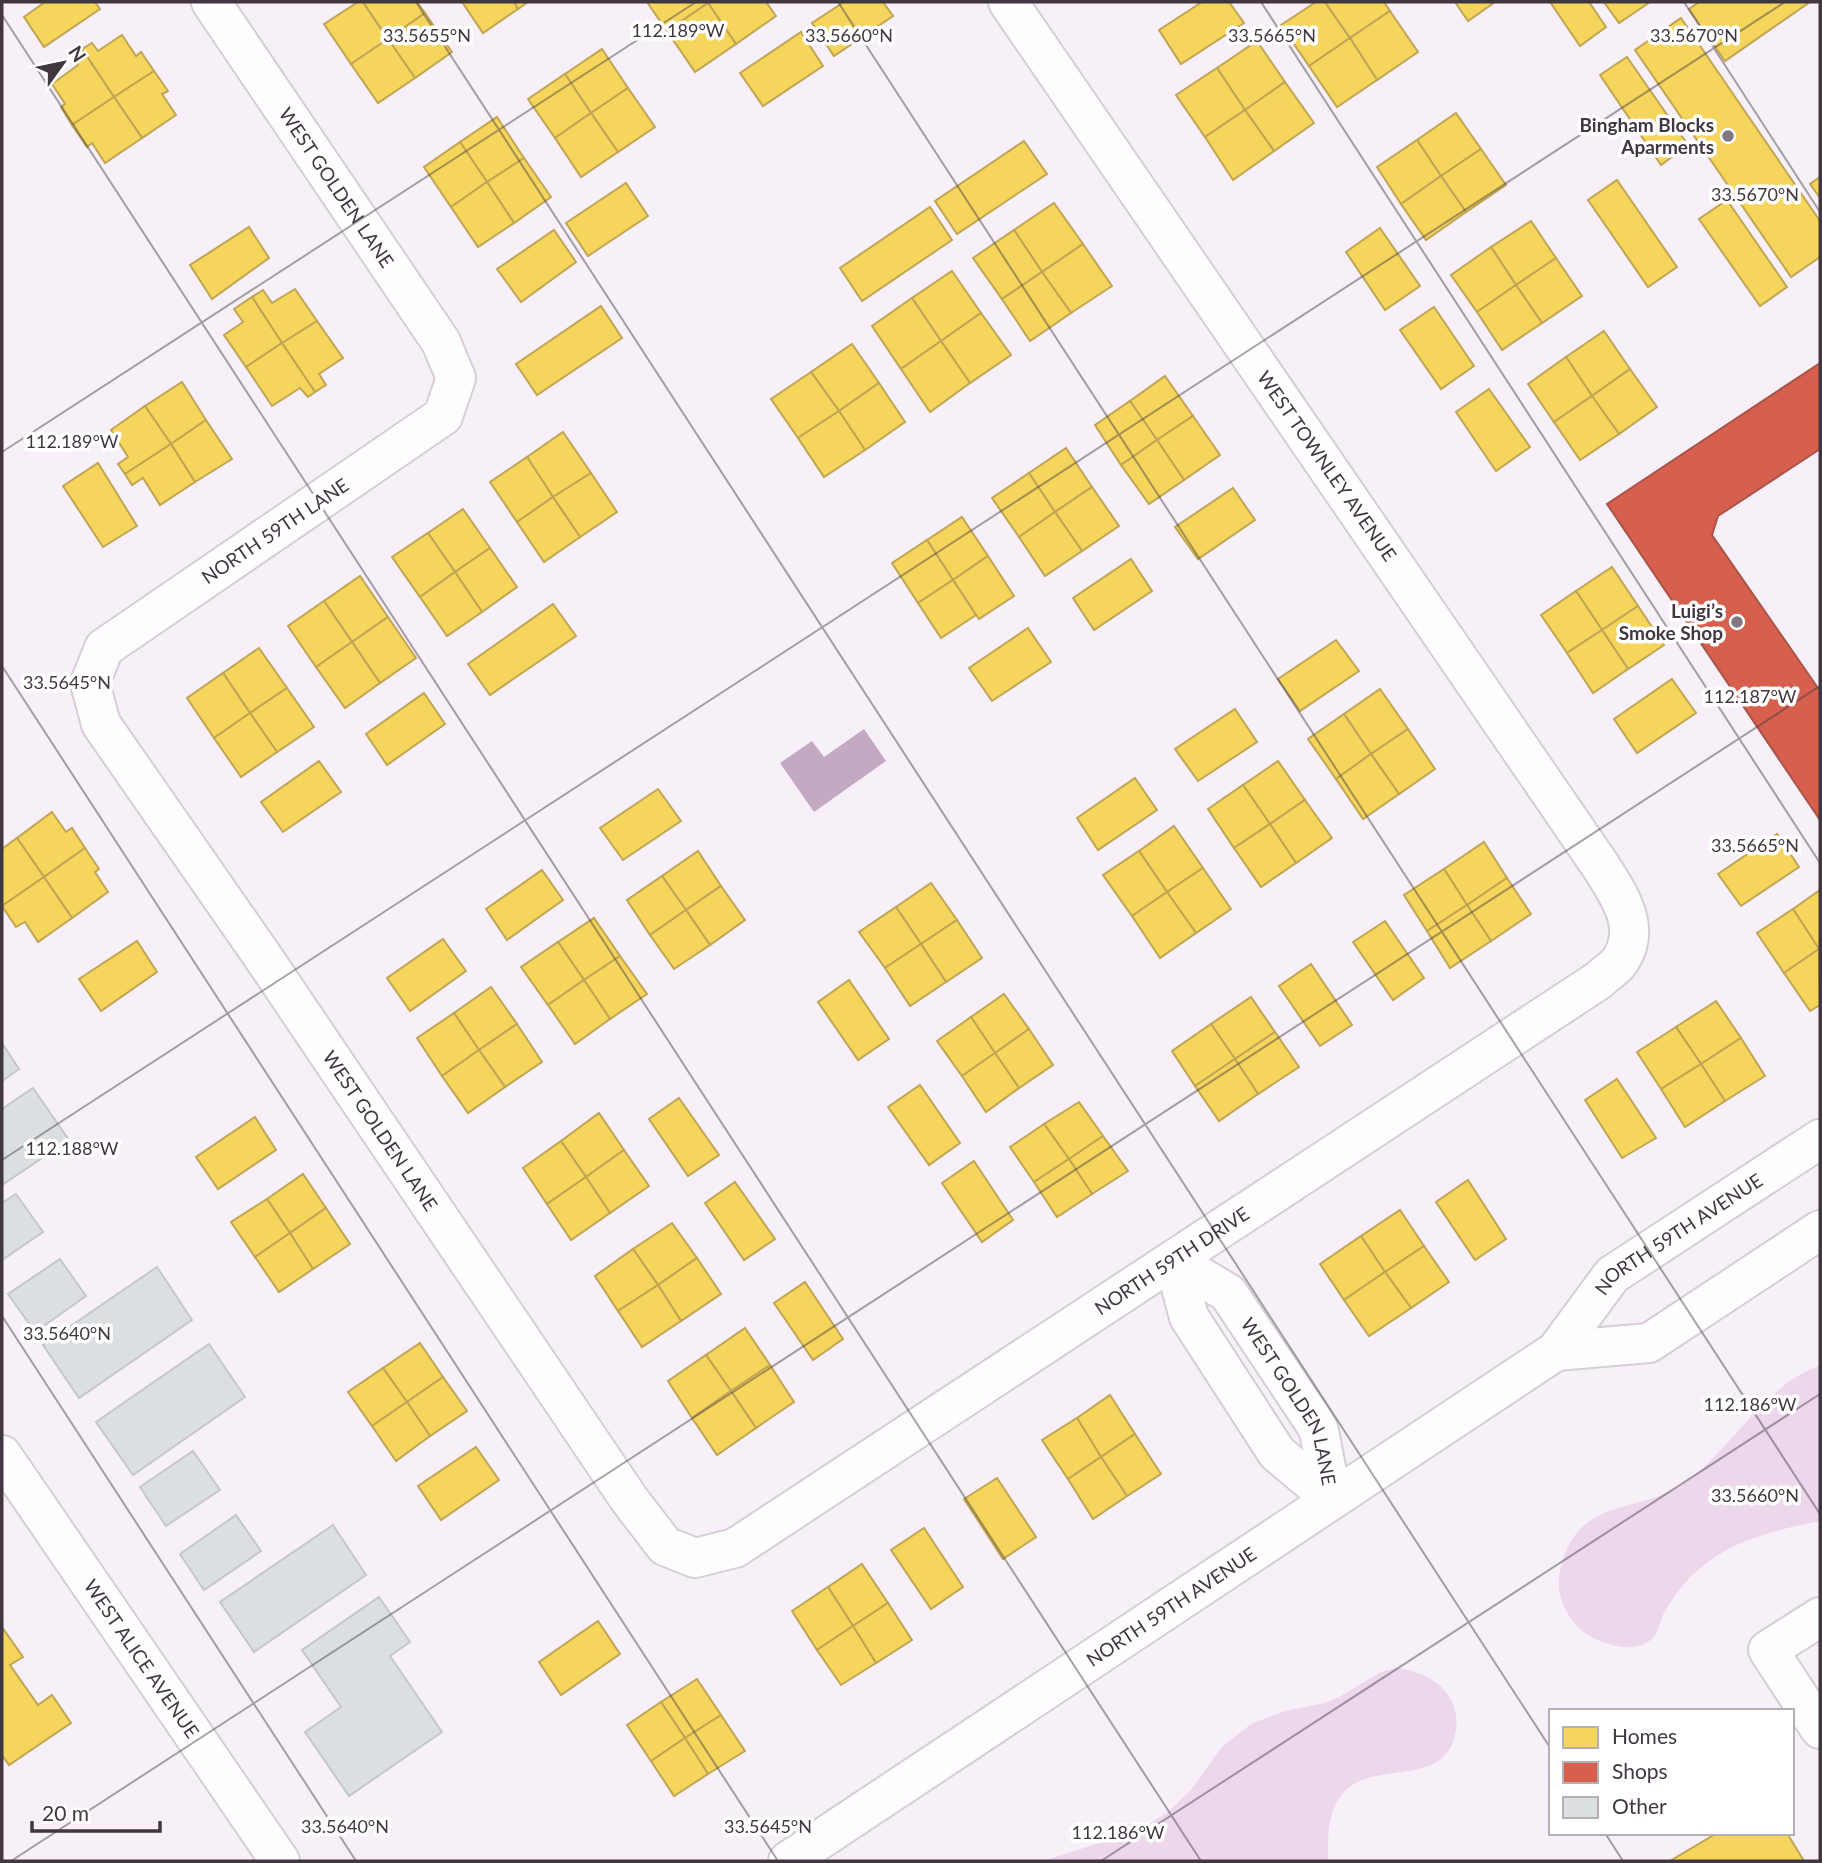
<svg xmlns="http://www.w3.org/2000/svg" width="1822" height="1863" font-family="Lato,sans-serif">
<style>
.green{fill:#ecd7eb}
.water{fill:#c4a9c3}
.homes{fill:#f6d55c;stroke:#c0a654;stroke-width:2}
.shops{fill:#d6604d;stroke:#a95449;stroke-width:2}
.building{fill:#dbdfe2;stroke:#c4c8ca;stroke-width:2}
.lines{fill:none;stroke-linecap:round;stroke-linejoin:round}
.street-casing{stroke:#d6ced6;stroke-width:42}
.secondary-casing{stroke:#d6ced6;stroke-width:42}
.street{stroke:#fefdfe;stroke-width:38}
.secondary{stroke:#fefdfe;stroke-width:38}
.ticks{fill:none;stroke:#413741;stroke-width:2;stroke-opacity:0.45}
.poi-dot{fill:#817881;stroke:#fff;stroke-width:2.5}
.labels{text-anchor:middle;stroke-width:7;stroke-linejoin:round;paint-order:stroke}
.poi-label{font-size:19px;font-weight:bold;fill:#413741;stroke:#fff;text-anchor:end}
.street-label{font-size:19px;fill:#413741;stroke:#fff}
.ticks-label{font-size:18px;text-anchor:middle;fill:#413741;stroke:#fff;stroke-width:7;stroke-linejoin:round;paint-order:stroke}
</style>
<rect width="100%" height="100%" fill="#f8f0f8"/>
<g class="green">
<path d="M1820,1366V1521C1776,1530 1734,1539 1699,1569C1685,1580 1672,1599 1663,1615C1660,1622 1657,1634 1652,1639C1650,1641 1641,1646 1638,1646C1621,1651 1591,1640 1579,1628C1564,1613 1555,1592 1560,1571C1577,1492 1640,1518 1690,1479C1732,1447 1769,1381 1820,1366Z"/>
<path d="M1396,1668C1413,1670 1432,1676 1444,1690C1454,1701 1458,1715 1456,1730C1448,1789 1377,1760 1346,1790C1327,1809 1328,1836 1328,1861H1042L1135,1832L1167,1813L1190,1791L1222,1747L1251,1724L1285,1711L1325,1703L1339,1697L1381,1672Z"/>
</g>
<path class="water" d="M864,729L886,761L814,812L780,763L812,741L824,757Z"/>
<g class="homes">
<path d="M45,2H95L100,9L44,47L24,17Z"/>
<path d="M358,2H363L388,39L351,64L324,24Z"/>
<path d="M363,2H417L425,13L388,39Z"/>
<path d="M462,2H514L518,9L483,33Z"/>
<path d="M514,2H528L518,9Z"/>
<path d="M647,2H707L708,3L667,31Z"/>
<path d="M710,2H766L776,16L736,44L708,3Z"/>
<path d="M844,2H883L893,16L834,56L812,23Z"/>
<path d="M1202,2H1229L1244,23L1181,64L1159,30Z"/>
<path d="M1316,2H1325L1350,38L1309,66L1281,25Z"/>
<path d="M1325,2H1384L1390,11L1350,38Z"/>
<path d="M1455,2H1495L1468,21Z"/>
<path d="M1550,2H1589L1606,27L1580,46Z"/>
<path d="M1604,2H1650L1619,23Z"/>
<path d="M1699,2H1810L1725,61L1689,9Z"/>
<path d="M708,3L736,44L695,72L667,31Z"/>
<path d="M1390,11L1418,52L1377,80L1350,38Z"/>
<path d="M425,13L452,52L415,78L388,39Z"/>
<path d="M1681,18L1820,221V257L1791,277L1635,50Z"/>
<path d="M801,32L823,66L763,106L740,73Z"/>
<path d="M122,35L136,56L141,52L154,71L114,97L82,49L92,43L98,51Z"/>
<path d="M1350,38L1377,80L1337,107L1309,66Z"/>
<path d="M388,39L415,78L378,103L351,64Z"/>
<path d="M1257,41L1285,82L1245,110L1217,68Z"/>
<path d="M82,49L114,97L72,125L61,107L65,104L52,84L78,65L73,56Z"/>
<path d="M602,49L628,88L591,113L565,74Z"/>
<path d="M1627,57L1688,145L1661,165L1600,75Z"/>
<path d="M1217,68L1245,110L1205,137L1176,95Z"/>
<path d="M154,71L168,91L162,94L176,115L142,138L114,97Z"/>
<path d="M565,74L591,113L555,138L528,99Z"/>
<path d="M1285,82L1314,123L1274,151L1245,110Z"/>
<path d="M628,88L655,127L618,152L591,113Z"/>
<path d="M114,97L142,138L105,163L92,143L87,147L72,125Z"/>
<path d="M1245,110L1274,151L1233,180L1205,137Z"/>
<path d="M591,113L618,152L581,177L555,138Z"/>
<path d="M1456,113L1481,149L1441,176L1417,140Z"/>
<path d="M497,117L524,158L487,182L460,142Z"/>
<path d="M1417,140L1441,176L1401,204L1377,167Z"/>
<path d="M1024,141L1047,174L957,234L935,201Z"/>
<path d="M460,142L487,182L451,207L424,167Z"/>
<path d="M1481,149L1506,185L1466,212L1441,176Z"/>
<path d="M524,158L551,197L514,223L487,182Z"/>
<path d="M1441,176L1466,212L1426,240L1401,204Z"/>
<path d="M1820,177V198L1810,184Z"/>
<path d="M1617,180L1677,267L1648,287L1588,200Z"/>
<path d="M487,182L514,223L478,247L451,207Z"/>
<path d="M626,183L648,216L588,256L566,223Z"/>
<path d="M1727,200L1787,287L1760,306L1699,219Z"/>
<path d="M1054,203L1083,244L1042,272L1014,230Z"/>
<path d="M930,207L952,240L862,301L840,268Z"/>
<path d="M1531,221L1556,258L1516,285L1491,247Z"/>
<path d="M249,227L269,258L212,299L190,265Z"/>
<path d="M1380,228L1420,286L1385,310L1346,252Z"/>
<path d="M554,230L576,262L521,302L497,269Z"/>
<path d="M1014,230L1042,272L1002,299L973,258Z"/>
<path d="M1083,244L1112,286L1071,313L1042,272Z"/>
<path d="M1491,247L1516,285L1477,312L1451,275Z"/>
<path d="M1556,258L1582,296L1542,323L1516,285Z"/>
<path d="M952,271L981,313L941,341L912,298Z"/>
<path d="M1042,272L1071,313L1030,341L1002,299Z"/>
<path d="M1516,285L1542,323L1502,350L1477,312Z"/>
<path d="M295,289L317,321L282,343L252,297L263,290L272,303Z"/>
<path d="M252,297L282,343L246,367L224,335L243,322L234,309Z"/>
<path d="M912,298L941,341L901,369L872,326Z"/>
<path d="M601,306L622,338L537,395L516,364Z"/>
<path d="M1434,307L1474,366L1441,389L1400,330Z"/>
<path d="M981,313L1011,355L970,383L941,341Z"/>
<path d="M317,321L343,358L319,374L326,385L315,392L282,343Z"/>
<path d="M1604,331L1630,369L1592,396L1566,357Z"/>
<path d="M941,341L970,383L930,412L901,369Z"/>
<path d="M282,343L315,392L308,397L300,388L272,406L246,367Z"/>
<path d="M852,344L879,383L839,411L811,372Z"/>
<path d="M1566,357L1592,396L1554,422L1528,384Z"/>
<path d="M1630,369L1657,407L1619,434L1592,396Z"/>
<path d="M811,372L839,411L798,438L771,399Z"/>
<path d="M1165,376L1193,416L1157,440L1130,401Z"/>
<path d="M182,382L206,420L171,444L145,406Z"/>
<path d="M879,383L905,422L865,450L839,411Z"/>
<path d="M1489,389L1530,447L1496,471L1456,412Z"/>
<path d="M1592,396L1619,434L1580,460L1554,422Z"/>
<path d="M1130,401L1157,440L1121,465L1095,425Z"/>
<path d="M145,406L171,444L125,474L118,464L128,457L111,430Z"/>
<path d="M839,411L865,450L824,477L798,438Z"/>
<path d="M1193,416L1220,455L1184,480L1157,440Z"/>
<path d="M206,420L232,459L195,482L171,444Z"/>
<path d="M563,432L591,473L553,497L527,457Z"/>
<path d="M1157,440L1184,480L1149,504L1121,465Z"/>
<path d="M171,444L195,482L160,505L143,478L132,485L125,474Z"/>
<path d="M1066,448L1092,487L1055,512L1029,473Z"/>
<path d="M527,457L553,497L517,522L490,482Z"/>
<path d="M98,463L137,526L103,547L63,486Z"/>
<path d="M591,473L617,512L580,537L553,497Z"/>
<path d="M1029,473L1055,512L1019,537L992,498Z"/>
<path d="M1092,487L1119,526L1082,551L1055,512Z"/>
<path d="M1233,488L1255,520L1198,559L1175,527Z"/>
<path d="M553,497L580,537L544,562L517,522Z"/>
<path d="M463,509L490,548L455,572L428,533Z"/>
<path d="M1055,512L1082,551L1045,576L1019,537Z"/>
<path d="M962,517L988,556L953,580L927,540Z"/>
<path d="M428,533L455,572L420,597L392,557Z"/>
<path d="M927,540L953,580L918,603L892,563Z"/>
<path d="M490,548L517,587L482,612L455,572Z"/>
<path d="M988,556L1014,596L979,619L953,580Z"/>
<path d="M1131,559L1152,591L1094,630L1073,598Z"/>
<path d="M1612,567L1638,606L1602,630L1576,591Z"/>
<path d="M455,572L482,612L447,636L420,597Z"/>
<path d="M360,576L388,617L352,642L324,601Z"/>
<path d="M953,580L976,615L941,638L918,603Z"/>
<path d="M1576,591L1602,630L1567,653L1541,615Z"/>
<path d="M324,601L352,642L316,667L288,626Z"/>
<path d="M553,604L576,636L490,695L468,664Z"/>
<path d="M1638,606L1664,645L1628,669L1602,630Z"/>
<path d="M388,617L416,658L380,683L352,642Z"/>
<path d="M1028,628L1051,662L992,701L969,668Z"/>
<path d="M1602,630L1628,669L1593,693L1567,653Z"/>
<path d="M1336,640L1359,671L1300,711L1278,679Z"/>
<path d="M352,642L380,683L345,708L316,667Z"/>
<path d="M259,648L287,688L250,713L223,673Z"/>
<path d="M223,673L250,713L214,738L187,698Z"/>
<path d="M1672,679L1696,713L1637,753L1614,719Z"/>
<path d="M287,688L314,727L277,752L250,713Z"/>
<path d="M1380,689L1408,729L1371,754L1344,714Z"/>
<path d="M424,693L445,724L387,765L366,734Z"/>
<path d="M1235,709L1257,742L1198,781L1175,749Z"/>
<path d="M250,713L277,752L241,777L214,738Z"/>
<path d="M1344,714L1371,754L1336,779L1308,739Z"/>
<path d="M1408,729L1435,769L1399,794L1371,754Z"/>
<path d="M1371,754L1399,794L1363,819L1336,779Z"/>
<path d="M319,761L341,792L283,832L261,802Z"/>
<path d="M1278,761L1305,800L1270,824L1243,785Z"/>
<path d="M1135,778L1157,810L1098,850L1077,818Z"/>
<path d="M1243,785L1270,824L1234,848L1208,809Z"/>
<path d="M658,789L681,821L623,860L600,828Z"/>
<path d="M1305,800L1332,838L1296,863L1270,824Z"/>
<path d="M52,812L66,832L72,828L85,848L44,877L17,838Z"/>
<path d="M1270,824L1296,863L1261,887L1234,848Z"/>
<path d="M1174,826L1203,868L1167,892L1139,851Z"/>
<path d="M1777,834L1799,867L1741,906L1718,874Z"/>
<path d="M17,838L44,877L2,906V849Z"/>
<path d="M1484,842L1507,878L1467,905L1444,869Z"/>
<path d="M85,848L99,869L95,872L108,892L72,918L44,877Z"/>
<path d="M698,851L721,886L686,910L662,876Z"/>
<path d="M1139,851L1167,892L1132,916L1103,875Z"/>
<path d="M1203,868L1231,909L1196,933L1167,892Z"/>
<path d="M1444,869L1467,905L1427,931L1404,895Z"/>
<path d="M542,870L563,900L507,940L486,909Z"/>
<path d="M662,876L686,910L650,935L627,900Z"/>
<path d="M44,877L72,918L38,942L25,922L16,927L2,906Z"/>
<path d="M1507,878L1531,914L1491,941L1467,905Z"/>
<path d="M931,883L957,920L921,944L896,907Z"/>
<path d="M721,886L745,920L710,945L686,910Z"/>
<path d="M1820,890V948L1819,949L1793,909Z"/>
<path d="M1167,892L1196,933L1160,958L1132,916Z"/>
<path d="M1467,905L1491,941L1450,968L1427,931Z"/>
<path d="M896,907L921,944L885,968L859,932Z"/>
<path d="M1793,909L1819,949L1784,973L1757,933Z"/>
<path d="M686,910L710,945L674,969L650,935Z"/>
<path d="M594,918L620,956L584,980L558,942Z"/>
<path d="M957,920L982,958L946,982L921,944Z"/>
<path d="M1385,921L1424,978L1393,1000L1353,942Z"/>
<path d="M443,939L466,971L410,1011L387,978Z"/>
<path d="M137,941L157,972L101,1011L79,979Z"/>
<path d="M558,942L584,980L548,1005L521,967Z"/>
<path d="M921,944L946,982L910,1006L885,968Z"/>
<path d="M1819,949L1820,1005L1810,1011L1784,973Z"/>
<path d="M620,956L647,994L610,1019L584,980Z"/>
<path d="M1311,964L1352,1025L1320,1046L1279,986Z"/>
<path d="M584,980L610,1019L575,1044L548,1005Z"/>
<path d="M849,980L889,1039L858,1060L818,1002Z"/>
<path d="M491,987L517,1024L479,1050L454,1013Z"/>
<path d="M1004,994L1029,1029L995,1053L971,1017Z"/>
<path d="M1251,997L1275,1032L1235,1059L1211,1024Z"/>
<path d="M1716,1001L1741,1038L1701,1064L1676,1027Z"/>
<path d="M454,1013L479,1050L442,1076L417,1038Z"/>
<path d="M971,1017L995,1053L962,1076L937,1041Z"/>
<path d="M517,1024L542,1062L505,1087L479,1050Z"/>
<path d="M1211,1024L1235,1059L1195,1086L1172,1051Z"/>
<path d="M1676,1027L1701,1064L1661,1089L1637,1052Z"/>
<path d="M1029,1029L1053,1065L1019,1088L995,1053Z"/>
<path d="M1275,1032L1299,1067L1258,1094L1235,1059Z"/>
<path d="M1741,1038L1765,1076L1725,1101L1701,1064Z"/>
<path d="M479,1050L505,1087L468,1113L442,1076Z"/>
<path d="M995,1053L1019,1088L986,1112L962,1076Z"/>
<path d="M1235,1059L1258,1094L1219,1121L1195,1086Z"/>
<path d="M1701,1064L1725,1101L1685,1127L1661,1089Z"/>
<path d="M1617,1079L1656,1138L1622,1158L1585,1100Z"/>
<path d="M920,1085L960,1143L929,1165L888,1107Z"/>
<path d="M679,1098L719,1155L688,1176L649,1119Z"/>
<path d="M1079,1102L1103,1136L1069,1159L1044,1124Z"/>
<path d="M599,1113L624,1150L586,1177L561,1141Z"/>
<path d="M255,1117L276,1150L218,1189L196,1157Z"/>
<path d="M1044,1124L1069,1159L1034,1182L1010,1147Z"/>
<path d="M1103,1136L1128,1171L1092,1194L1069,1159Z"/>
<path d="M561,1141L586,1177L547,1204L523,1168Z"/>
<path d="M624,1150L649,1186L610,1213L586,1177Z"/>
<path d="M1069,1159L1092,1194L1057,1217L1034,1182Z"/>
<path d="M974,1161L1013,1220L982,1242L942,1183Z"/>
<path d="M303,1174L326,1208L290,1233L267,1199Z"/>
<path d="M586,1177L610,1213L571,1240L547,1204Z"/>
<path d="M1468,1180L1506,1239L1475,1260L1436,1202Z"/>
<path d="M735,1182L775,1239L744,1260L705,1203Z"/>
<path d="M267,1199L290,1233L255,1257L231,1222Z"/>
<path d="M326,1208L350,1244L313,1269L290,1233Z"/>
<path d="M1400,1210L1424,1246L1385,1272L1361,1236Z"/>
<path d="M672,1223L697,1258L658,1285L633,1249Z"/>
<path d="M290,1233L313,1269L279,1292L255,1257Z"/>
<path d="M1361,1236L1385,1272L1344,1300L1320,1264Z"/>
<path d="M1424,1246L1449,1282L1411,1308L1385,1272Z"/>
<path d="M633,1249L658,1285L618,1311L595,1276Z"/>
<path d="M697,1258L721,1294L681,1321L658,1285Z"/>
<path d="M1385,1272L1411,1308L1369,1336L1344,1300Z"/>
<path d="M805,1282L843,1339L813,1360L774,1303Z"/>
<path d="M658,1285L681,1321L642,1347L618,1311Z"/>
<path d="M745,1328L770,1365L731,1391L706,1355Z"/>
<path d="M420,1343L443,1377L407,1402L383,1368Z"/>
<path d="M706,1355L731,1391L692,1418L668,1381Z"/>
<path d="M770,1365L794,1402L756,1428L731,1391Z"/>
<path d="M383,1368L407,1402L372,1426L348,1392Z"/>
<path d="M443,1377L467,1411L430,1436L407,1402Z"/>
<path d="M731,1391L756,1428L717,1455L692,1418Z"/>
<path d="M1110,1395L1135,1434L1101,1457L1077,1418Z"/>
<path d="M407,1402L430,1436L396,1461L372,1426Z"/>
<path d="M1077,1418L1101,1457L1068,1479L1042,1440Z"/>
<path d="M1135,1434L1161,1474L1127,1496L1101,1457Z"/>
<path d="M476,1447L499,1480L441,1520L418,1486Z"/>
<path d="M1101,1457L1127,1496L1093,1519L1068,1479Z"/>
<path d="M997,1478L1036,1537L1003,1559L964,1499Z"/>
<path d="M924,1528L963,1587L931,1609L891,1550Z"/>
<path d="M862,1564L888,1603L853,1626L828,1587Z"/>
<path d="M828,1587L853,1626L817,1650L792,1611Z"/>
<path d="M888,1603L912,1640L876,1663L853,1626Z"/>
<path d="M598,1621L620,1654L561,1695L539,1662Z"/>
<path d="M853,1626L876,1663L841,1685L817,1650Z"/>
<path d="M2,1627L23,1657L10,1665L38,1705L52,1695L71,1723L9,1765L2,1755Z"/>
<path d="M697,1679L721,1715L685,1738L661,1702Z"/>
<path d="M661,1702L685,1738L651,1761L627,1725Z"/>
<path d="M721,1715L745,1751L708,1774L685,1738Z"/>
<path d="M685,1738L708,1774L674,1796L651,1761Z"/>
<path d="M1717,1833H1787L1804,1861H1670Z"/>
</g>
<path class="shops" d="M1820,363V449L1718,516L1712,535L1820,691V820L1607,504Z"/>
<g class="building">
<path d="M2,1043L19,1069L2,1081Z"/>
<path d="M33,1088L69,1140L2,1185V1109Z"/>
<path d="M16,1194L43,1232L2,1260V1203Z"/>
<path d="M60,1259L86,1296L35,1332L8,1294Z"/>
<path d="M157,1267L192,1320L79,1398L43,1345Z"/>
<path d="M209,1344L245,1397L133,1475L96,1422Z"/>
<path d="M193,1451L220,1490L166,1526L140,1487Z"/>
<path d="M236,1515L261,1551L204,1590L180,1554Z"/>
<path d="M333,1525L366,1575L254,1652L220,1602Z"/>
<path d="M379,1597L410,1642L390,1656L442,1732L349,1796L305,1732L341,1707L302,1650Z"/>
</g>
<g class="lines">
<g class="street-casing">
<g id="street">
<path id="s1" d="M211,2L441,342L456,378L443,416L104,648L90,683L101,724L263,957L629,1499L665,1546L695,1558L735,1548L1599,980C1605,974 1615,968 1620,961C1642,928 1620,897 1602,868L1008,2"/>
<path id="s2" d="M1174,1261L1228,1293L1314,1422L1319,1431L1332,1499"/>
<path d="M1174,1261L1189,1317L1277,1453L1332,1499"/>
<path id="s3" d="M2,1455L280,1861"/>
<path d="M1820,1617L1768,1650L1820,1729"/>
</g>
</g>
<g class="secondary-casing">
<g id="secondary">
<path d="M1556,1351L1649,1343L1820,1230"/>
<path id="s4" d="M788,1861L1556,1351L1612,1275L1820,1139"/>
</g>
</g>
<use href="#street" class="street"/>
<use href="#secondary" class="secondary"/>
</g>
<path class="ticks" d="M416,2L1551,1749M838,2L1820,1514M1261,2L1820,863M1684,2L1820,212M2,15L1201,1861M2,452L696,2M2,666L778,1861M2,1160L1785,2M2,1316L356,1861M1605,1833L1623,1861M11,1861L1820,686M1101,1861L1820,1394"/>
<g class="poi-dot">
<circle cx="1728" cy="136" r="7"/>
<circle cx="1737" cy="622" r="7"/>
</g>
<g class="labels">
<g class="poi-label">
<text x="1714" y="132">Bingham Blocks<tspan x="1714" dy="22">Aparments</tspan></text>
<text x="1723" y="618">Luigi’s<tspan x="1723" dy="22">Smoke Shop</tspan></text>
</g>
<g class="street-label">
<text dy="7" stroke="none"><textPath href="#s1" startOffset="224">WEST GOLDEN LANE</textPath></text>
<text transform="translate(1327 466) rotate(55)" y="7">WEST TOWNLEY AVENUE</text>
<text transform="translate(275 531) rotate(-34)" y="7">NORTH 59TH LANE</text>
<text dy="7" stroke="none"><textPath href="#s1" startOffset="1474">WEST GOLDEN LANE</textPath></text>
<text dy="7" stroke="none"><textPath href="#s4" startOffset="1094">NORTH 59TH AVENUE</textPath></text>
<text dy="7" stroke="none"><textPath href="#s1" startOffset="2574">NORTH 59TH DRIVE</textPath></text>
<text dy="7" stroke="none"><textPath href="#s2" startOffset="189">WEST GOLDEN LANE</textPath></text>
<text dy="7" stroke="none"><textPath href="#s4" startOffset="460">NORTH 59TH AVENUE</textPath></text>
<text dy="7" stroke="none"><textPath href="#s3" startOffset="247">WEST ALICE AVENUE</textPath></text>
</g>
</g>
<g class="ticks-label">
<text x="678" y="37">112.189°W</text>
<text x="427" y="42">33.5655°N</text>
<text x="849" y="42">33.5660°N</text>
<text x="1272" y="42">33.5665°N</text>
<text x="1694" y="42">33.5670°N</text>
<text x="1755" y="201">33.5670°N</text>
<text x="72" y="448">112.189°W</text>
<text x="67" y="689">33.5645°N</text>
<text x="1750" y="703">112.187°W</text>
<text x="1755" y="852">33.5665°N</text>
<text x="72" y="1155">112.188°W</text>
<text x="67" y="1340">33.5640°N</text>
<text x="1750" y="1411">112.186°W</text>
<text x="1755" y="1502">33.5660°N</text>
<text x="345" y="1833">33.5640°N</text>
<text x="768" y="1833">33.5645°N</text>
<text x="1118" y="1839">112.186°W</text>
</g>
<rect width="1822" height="1863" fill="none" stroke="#413741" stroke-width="7"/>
<rect x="1549" y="1709" width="245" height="126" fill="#ffffff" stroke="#b3afb3" stroke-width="2"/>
<rect x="1563" y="1727" width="35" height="21" fill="#f6d55c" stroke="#b3afb3" stroke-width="2"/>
<text x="1612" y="1744" font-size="21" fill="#413741">Homes</text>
<rect x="1563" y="1762" width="35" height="21" fill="#d6604d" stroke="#b3afb3" stroke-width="2"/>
<text x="1612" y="1779" font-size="21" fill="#413741">Shops</text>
<rect x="1563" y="1797" width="35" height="21" fill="#dbdfe2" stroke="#b3afb3" stroke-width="2"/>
<text x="1612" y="1814" font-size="21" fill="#413741">Other</text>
<g transform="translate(63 63) rotate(57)" stroke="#ffffff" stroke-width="5" paint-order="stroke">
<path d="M0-5L12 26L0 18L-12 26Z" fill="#413741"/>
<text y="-10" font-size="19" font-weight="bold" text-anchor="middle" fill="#413741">N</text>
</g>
<path d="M32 1821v10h128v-10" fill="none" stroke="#413741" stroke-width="3.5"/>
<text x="42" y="1821" font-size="21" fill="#413741" stroke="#ffffff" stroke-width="5" paint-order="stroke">20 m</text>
</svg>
